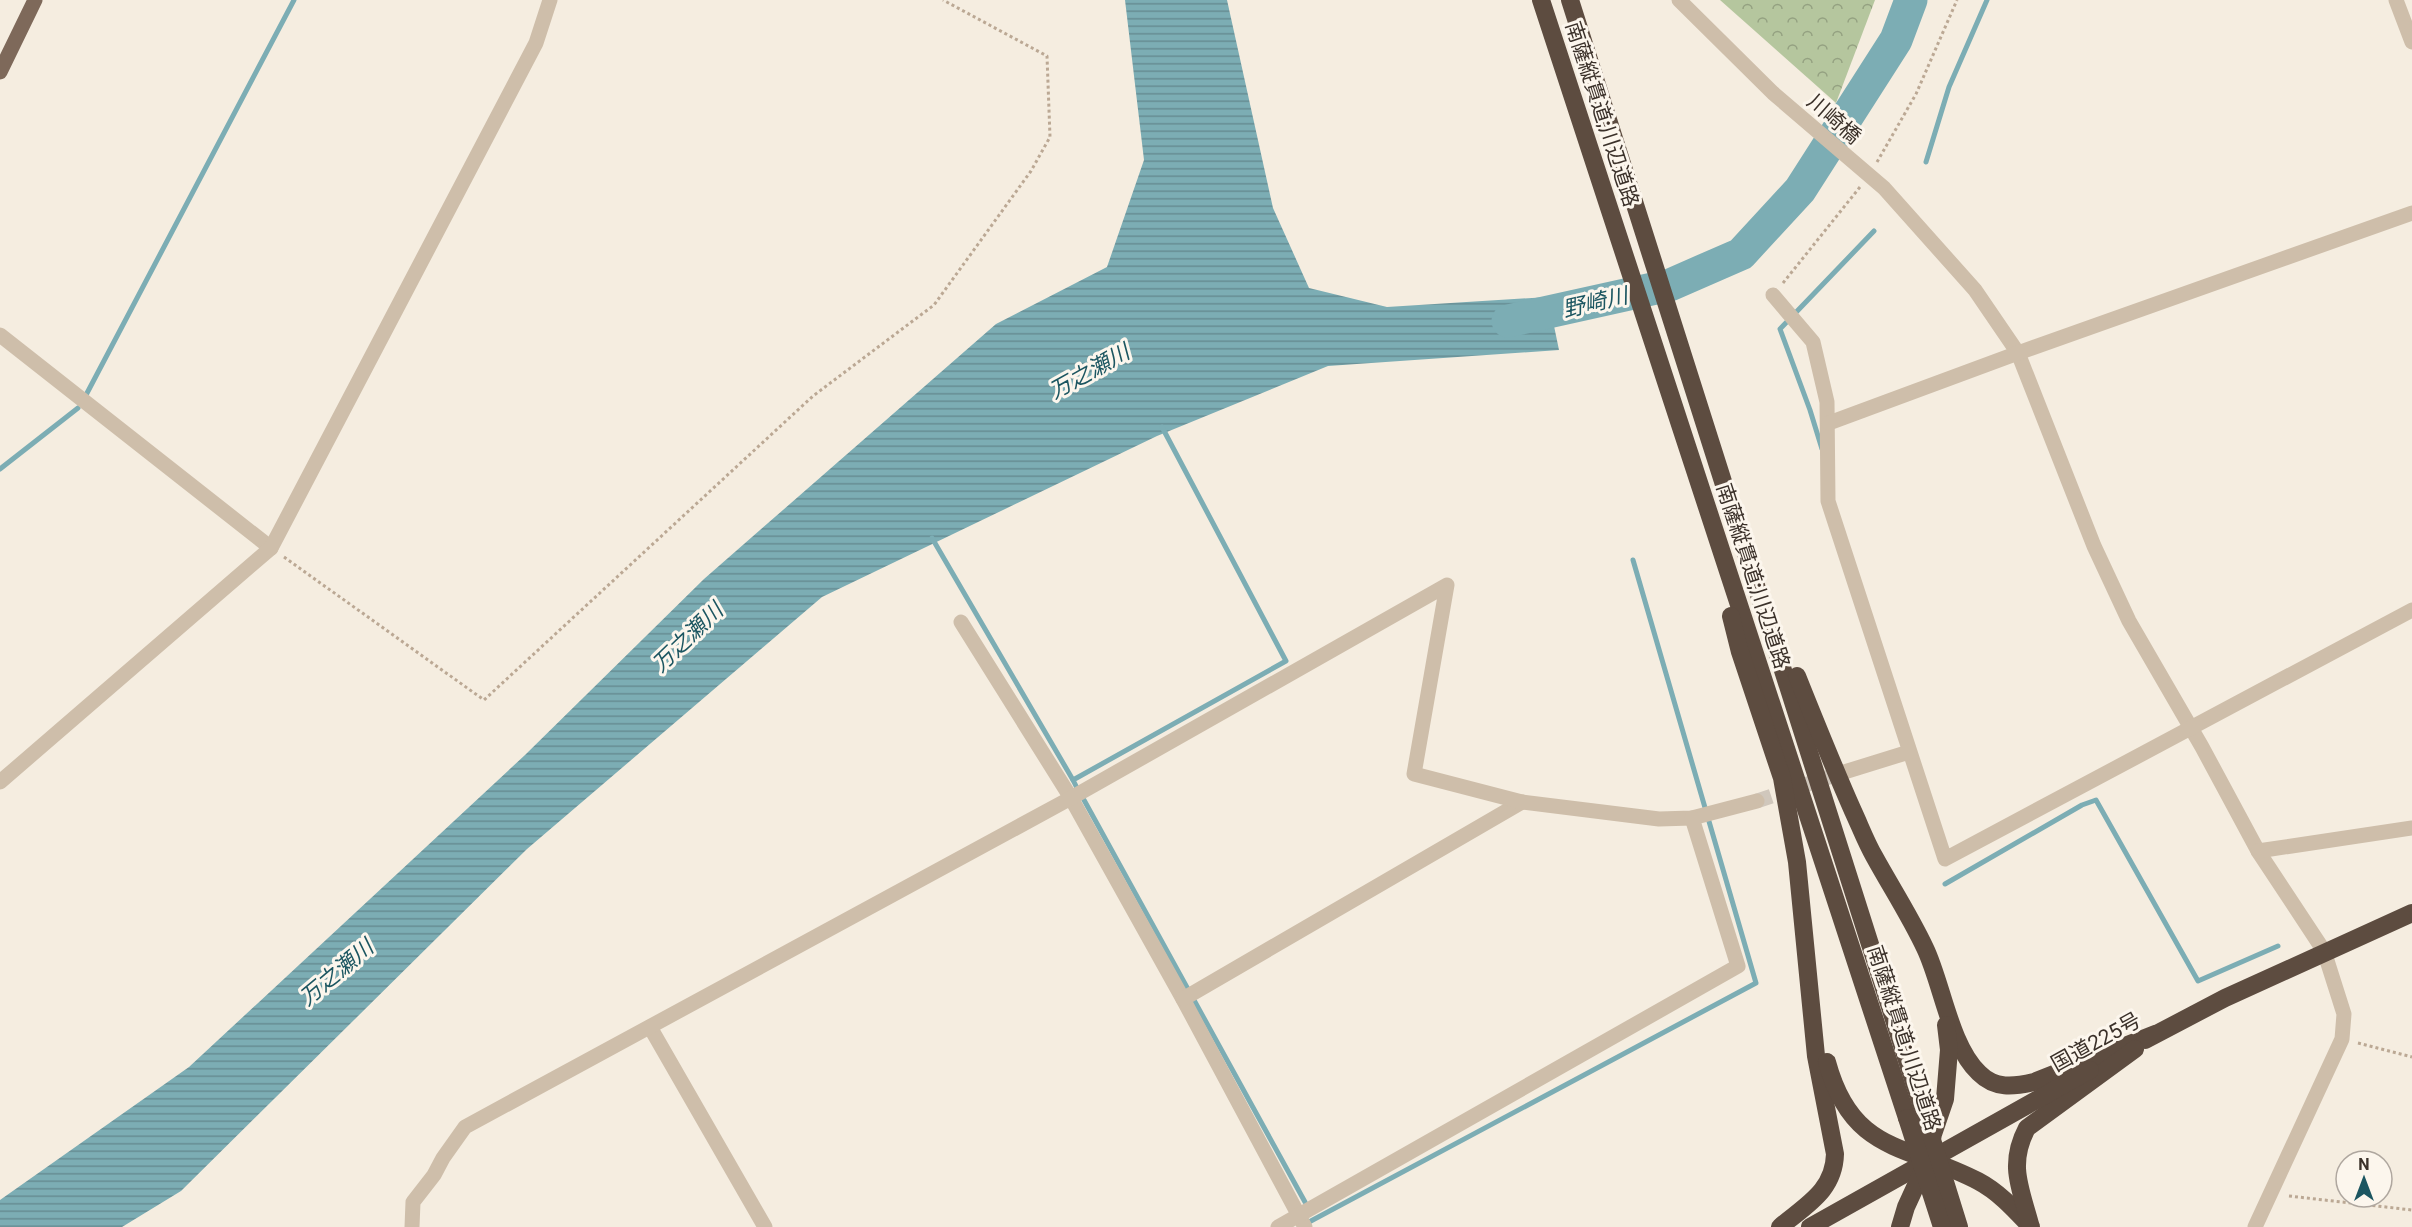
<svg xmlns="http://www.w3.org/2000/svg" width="2412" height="1227" font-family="Roboto,'Noto Sans JP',sans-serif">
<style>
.forest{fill:url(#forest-crowns)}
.water{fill:url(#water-rules)}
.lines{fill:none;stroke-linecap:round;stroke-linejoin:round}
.stream{stroke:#7cadb4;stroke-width:5}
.river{stroke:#7cadb4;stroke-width:33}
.minor-tunnel{stroke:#d0c7bc;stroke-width:15;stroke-dasharray:15 8;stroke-linecap:butt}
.path{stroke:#bba894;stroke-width:3;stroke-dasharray:3 3;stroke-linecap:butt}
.minor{stroke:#cebeaa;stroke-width:15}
.major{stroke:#7e695a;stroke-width:15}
.highway{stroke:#5d4c40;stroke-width:18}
.highway-bridge{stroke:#5d4c40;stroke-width:18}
.labels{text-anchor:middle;stroke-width:6;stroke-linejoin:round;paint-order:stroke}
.street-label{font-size:21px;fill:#3b312a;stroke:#fcf6ed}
.water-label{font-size:22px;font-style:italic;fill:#1c5661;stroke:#fcf6ed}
</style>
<defs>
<pattern id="forest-crowns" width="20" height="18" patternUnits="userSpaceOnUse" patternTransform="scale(1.5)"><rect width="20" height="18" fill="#b5c69e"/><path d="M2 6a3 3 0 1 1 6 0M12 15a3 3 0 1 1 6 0" fill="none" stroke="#94a181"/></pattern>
<pattern id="water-rules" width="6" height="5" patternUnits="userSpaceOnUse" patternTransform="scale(1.5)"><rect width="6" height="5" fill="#7cadb4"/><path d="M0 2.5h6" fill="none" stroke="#678d93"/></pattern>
</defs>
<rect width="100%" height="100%" fill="#f5ede0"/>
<path class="forest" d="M1720,0H1875L1836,103Z"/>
<path class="water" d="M1125,0H1227L1273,208L1309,288L1387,307L1548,297L1559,350L1328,366L1157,436L822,597L527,849L181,1191L122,1227H0V1200L189,1067L525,755L704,579L996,324L1107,267L1144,160Z"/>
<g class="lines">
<g class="stream">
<path d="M1926,162L1949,87L1987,0"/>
<path d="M86,395L294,0"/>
<path d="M1822,449L1810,410L1780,329L1874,231"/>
<path d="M0,469L78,408"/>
<path d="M932,538L1073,780"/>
<path d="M1077,788L1073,780L1286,661L1162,427"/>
<path d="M1084,800L1305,1202"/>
<path d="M1945,884L2082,805L2096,800L2198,981L2278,946"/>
<path d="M1309,1222L1756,983L1633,560"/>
</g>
<path class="river" d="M1508,321L1670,285L1741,254L1800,190L1896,40L1911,0"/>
<path class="minor-tunnel" d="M1757,801L1841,773"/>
<g class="path">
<path d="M1877,162L1916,94L1957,0"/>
<path d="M1783,283L1860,187"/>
<path d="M284,557L484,700L813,396L934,305L1031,171L1050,137L1047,56L943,0"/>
<path d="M2358,1043L2412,1057"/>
<path d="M2289,1196L2412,1210"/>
</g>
<g class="minor">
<path d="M1679,0L1773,93L1884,188L1975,290L2018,353L2094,546L2129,621L2202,747L2258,851L2324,951L2344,1014L2342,1039L2255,1227"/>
<path d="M2396,0L2412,42"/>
<path d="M1773,295L1813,342L1827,402L1828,501L1945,859L2412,610"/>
<path d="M0,335L271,548"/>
<path d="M1829,423L2018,353L2412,213"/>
<path d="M961,622L1071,798L1183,999L1305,1227"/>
<path d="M1841,773L1909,752"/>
<path d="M0,782L271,548L536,43L550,0"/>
<path d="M2258,851L2412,828"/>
<path d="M1183,999L1522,802"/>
<path d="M650,1027L765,1227"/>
<path d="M412,1227L413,1202L434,1175L443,1158L465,1127L1071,798L1447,585L1414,774L1522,802L1659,819L1692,818L1757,801"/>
<path d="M1278,1227L1738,966L1692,818"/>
</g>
<path class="major" d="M0,72L35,0"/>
<g class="highway">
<path d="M1541,0L1907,1118"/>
<path d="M1570,0L1923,1111"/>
<path d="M1731,616L1740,652L1782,778L1797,862L1816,1056L1835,1154C1834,1191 1806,1205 1780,1227"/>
<path d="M1797,676C1815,721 1833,766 1853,811C1860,826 1866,842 1874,856C1891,887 1910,916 1925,948C1942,983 1950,1046 1979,1073C1995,1089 2013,1087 2034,1082L2155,1034"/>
<path d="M2145,1040L2225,998L2412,913"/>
<path d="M1827,1062C1852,1154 1907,1144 1978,1181C1999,1192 2015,1210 2031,1227"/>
<path d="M2030,1224C2020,1187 2008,1164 2027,1128L2135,1049"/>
<path d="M1810,1227L2090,1070"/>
<path d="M1900,1227L1906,1207L1928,1159L1933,1134L1945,1099L1949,1050L1946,1025"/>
</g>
<g class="highway-bridge">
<path d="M1923,1111L1959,1227"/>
<path d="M1907,1118L1942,1227"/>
</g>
</g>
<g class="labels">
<g class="street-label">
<text transform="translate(1602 114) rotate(72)" y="7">南薩縦貫道;川辺道路</text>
<text transform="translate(1834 119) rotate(41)" y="7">川崎橋</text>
<text transform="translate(1753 576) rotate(72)" y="7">南薩縦貫道;川辺道路</text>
<text transform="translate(1904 1038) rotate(72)" y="7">南薩縦貫道;川辺道路</text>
<text transform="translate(2096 1042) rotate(-29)" y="7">国道225号</text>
</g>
<g class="water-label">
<text transform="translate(1595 302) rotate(-13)" y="8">野崎川</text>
<text transform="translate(1089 371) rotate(-29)" y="8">万之瀬川</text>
<text transform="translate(687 637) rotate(-44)" y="8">万之瀬川</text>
<text transform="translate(336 972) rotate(-40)" y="8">万之瀬川</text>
</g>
</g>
<g transform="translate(2364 1179)"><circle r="28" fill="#fcf6ed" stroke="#afa79f" stroke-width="1.5"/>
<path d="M0-4.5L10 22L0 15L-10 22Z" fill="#1c5661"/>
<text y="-9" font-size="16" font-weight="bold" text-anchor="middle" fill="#3b312a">N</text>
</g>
</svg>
